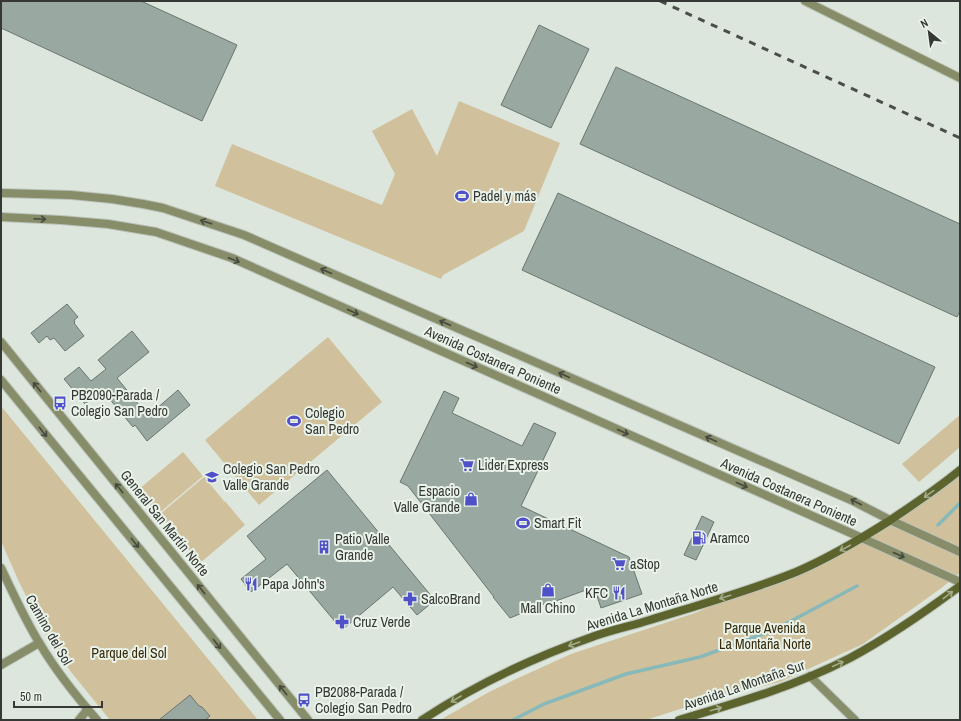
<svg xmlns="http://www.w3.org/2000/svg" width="961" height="721" font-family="'Archivo Narrow',sans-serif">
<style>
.green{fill:#d0c19c}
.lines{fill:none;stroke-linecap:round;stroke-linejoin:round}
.stream{stroke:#87b9b9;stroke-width:3.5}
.building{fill:#9aa8a2;stroke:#697671}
.minor-casing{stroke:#bbc3ba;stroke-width:10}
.tertiary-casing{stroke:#bbc3ba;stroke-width:10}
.secondary-casing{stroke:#bbc3ba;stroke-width:10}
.minor{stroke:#878d69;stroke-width:8}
.tertiary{stroke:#878d69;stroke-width:8}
.secondary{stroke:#5c632d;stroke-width:8}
.rail{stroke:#4a4d49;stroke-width:3;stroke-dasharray:7 7;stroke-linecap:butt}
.oneway{stroke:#45493f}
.oneway2{stroke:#a3ab8b}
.labels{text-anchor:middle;stroke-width:4;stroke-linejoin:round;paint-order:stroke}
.poi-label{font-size:14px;fill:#353834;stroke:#eaf3e9;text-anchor:start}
.street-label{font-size:14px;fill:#353834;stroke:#eaf3e9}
.park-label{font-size:14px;fill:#362a0a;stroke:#eaf3e9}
</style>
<rect width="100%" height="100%" fill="#dde6dc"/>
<g class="green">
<path d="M459,101L560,143L524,231L443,275L441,279L215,186L232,144L382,205L395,174L372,131L412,109L437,156Z"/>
<path d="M328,337L382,402L259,505L205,440Z"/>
<path d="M1,406L258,720H110L101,709L71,672L45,633L19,582L1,541Z"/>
<path d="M960,415V447L919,482L902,464Z"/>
<path d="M183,452L203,476L158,514L138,490Z"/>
<path d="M960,474V573L940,589L863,644L780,682L702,702L646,720H440L489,692L516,679L571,654L695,613L845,549Z"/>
<path d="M204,477L224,501L223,503L225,501L245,525L200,563L159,515Z"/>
</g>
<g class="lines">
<g class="stream">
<path d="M938,525L960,503"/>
<path d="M513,720L544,704L626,674L700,657L774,630L857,586"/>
</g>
</g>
<g class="building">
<path d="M1,1H141L237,45L202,121L1,28Z"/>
<path d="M539,25L589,49L551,128L501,105Z"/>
<path d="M616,67L960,224V311L957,317L580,144Z"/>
<path d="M558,193L935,367L899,444L522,270Z"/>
<path d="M67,304L78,317L74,320L75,322L74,323L84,336L65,351L54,338L50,340L47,336L39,343L31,333Z"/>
<path d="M132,331L149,352L117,378L148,416L178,390L190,405L147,441L135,425L133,427L102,390L85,404L64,379L79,367L91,381L106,369L98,360Z"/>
<path d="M444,391L459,398L452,413L522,446L534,423L556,433L521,506L629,557L642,594L601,608L594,587L545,605L544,604L510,618L493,597H494L408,486L400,482Z"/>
<path d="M327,470L433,598L427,602L429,605L417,615L393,587L342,630L287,564L251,592L241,579L266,559L247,536Z"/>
<path d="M702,516L714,522L696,560L684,555Z"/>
<path d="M190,695L199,706L202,707L210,716L205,720H159Z"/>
</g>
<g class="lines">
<g class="minor-casing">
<g id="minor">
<path d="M805,1L960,78"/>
<path d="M1,568C13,593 25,620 40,644C56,671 76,696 97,720"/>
<path d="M1,665L39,643"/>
<path d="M810,676L855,720"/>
<path d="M79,720L88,709"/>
</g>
</g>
<g class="tertiary-casing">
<g id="tertiary">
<path d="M1,193L71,195L112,199L143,204L163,208L244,235L851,500L890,520L960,552"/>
<path d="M1,217L61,220L108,224L156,232L232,258L862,538L960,582"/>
<path d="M1,342L308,720"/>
<path d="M1,380L280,720"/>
</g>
</g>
<g class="secondary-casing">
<g id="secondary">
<path d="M422,720C475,685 532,658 592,637C611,630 631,626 650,620C699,605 749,591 796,572C829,558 859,540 889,521C913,505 937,489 960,470"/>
<path d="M679,720C737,703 796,686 850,658C889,637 925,612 960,586"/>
</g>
</g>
<use href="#minor" class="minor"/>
<use href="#tertiary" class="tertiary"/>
<use href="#secondary" class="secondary"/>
<path class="rail" d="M660,1L960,138"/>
</g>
<defs><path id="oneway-shaft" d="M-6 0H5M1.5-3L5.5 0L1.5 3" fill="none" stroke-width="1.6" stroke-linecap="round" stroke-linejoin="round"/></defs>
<g class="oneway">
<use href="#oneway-shaft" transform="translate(40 219) rotate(3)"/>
<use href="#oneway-shaft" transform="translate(206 222) rotate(-162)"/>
<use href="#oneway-shaft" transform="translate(234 260) rotate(22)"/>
<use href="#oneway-shaft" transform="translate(326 271) rotate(-156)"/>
<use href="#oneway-shaft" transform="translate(353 312) rotate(24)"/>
<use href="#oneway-shaft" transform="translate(445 323) rotate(-157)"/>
<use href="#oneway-shaft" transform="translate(472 365) rotate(24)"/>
<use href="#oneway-shaft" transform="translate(564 375) rotate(-156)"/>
<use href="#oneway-shaft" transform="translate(37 387) rotate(-129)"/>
<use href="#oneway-shaft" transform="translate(43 432) rotate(51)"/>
<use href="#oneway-shaft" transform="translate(623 432) rotate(24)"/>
<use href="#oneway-shaft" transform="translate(711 439) rotate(-156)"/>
<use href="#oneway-shaft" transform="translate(742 485) rotate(24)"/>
<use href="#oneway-shaft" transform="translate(119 488) rotate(-129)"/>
<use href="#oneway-shaft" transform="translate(856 502) rotate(-153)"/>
<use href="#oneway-shaft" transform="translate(135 543) rotate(51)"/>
<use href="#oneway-shaft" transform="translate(899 555) rotate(24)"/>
<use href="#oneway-shaft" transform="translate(201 589) rotate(-129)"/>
<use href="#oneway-shaft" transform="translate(217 644) rotate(51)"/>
<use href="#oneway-shaft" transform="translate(283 690) rotate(-129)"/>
</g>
<g class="oneway2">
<use href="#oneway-shaft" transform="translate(929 494) rotate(144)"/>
<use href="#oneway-shaft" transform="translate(845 548) rotate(152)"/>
<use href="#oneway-shaft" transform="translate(948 595) rotate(-38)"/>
<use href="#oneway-shaft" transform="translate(725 597) rotate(163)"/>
<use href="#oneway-shaft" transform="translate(574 644) rotate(160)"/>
<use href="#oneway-shaft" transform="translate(838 664) rotate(-25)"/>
<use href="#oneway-shaft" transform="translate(456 699) rotate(150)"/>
<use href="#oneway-shaft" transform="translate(716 709) rotate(-16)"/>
</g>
<defs>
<g id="stadium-bare" transform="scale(1.08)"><path d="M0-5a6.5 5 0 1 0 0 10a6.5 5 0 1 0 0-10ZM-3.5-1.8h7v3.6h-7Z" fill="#5051c8" stroke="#eaf3e9" stroke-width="2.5" paint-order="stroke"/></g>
<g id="bus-bare" transform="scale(1.08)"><path d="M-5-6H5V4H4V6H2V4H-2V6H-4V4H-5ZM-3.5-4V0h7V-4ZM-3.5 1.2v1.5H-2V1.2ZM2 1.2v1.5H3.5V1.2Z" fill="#5051c8" stroke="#eaf3e9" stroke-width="2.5" paint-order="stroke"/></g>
<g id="supermarket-bare" transform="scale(1.08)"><path d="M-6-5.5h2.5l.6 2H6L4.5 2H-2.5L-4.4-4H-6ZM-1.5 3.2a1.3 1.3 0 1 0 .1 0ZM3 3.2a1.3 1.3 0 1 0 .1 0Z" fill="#5051c8" stroke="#eaf3e9" stroke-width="2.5" paint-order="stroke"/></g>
<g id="school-bare" transform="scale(1.08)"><path d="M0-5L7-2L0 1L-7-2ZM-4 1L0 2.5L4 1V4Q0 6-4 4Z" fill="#5051c8" stroke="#eaf3e9" stroke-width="2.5" paint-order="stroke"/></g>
<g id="shop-bare" transform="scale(1.08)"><path d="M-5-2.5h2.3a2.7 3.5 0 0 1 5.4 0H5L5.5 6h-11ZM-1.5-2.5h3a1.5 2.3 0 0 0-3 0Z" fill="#5051c8" stroke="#eaf3e9" stroke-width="2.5" paint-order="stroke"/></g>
<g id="fuel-bare" transform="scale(1.08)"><path d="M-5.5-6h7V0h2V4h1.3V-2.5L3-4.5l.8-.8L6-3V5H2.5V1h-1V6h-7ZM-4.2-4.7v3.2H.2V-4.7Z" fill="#5051c8" stroke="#eaf3e9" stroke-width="2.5" paint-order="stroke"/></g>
<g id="building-bare" transform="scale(1.08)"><path d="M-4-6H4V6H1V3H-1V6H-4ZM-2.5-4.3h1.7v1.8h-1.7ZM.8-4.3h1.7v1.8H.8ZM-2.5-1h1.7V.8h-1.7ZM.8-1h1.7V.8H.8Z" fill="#5051c8" stroke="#eaf3e9" stroke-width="2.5" paint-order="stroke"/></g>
<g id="restaurant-bare" transform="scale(1.08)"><path d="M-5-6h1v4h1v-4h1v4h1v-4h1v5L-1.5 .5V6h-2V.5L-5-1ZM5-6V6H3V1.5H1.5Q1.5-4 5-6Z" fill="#5051c8" stroke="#eaf3e9" stroke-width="2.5" paint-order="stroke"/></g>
<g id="pharmacy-bare" transform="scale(1.08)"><path d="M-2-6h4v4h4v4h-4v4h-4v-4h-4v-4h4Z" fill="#5051c8" stroke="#eaf3e9" stroke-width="2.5" paint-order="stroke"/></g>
</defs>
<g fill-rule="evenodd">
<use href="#stadium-bare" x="462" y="196"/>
<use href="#bus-bare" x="60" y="403"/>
<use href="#stadium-bare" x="294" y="421"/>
<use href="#supermarket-bare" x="467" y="465"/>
<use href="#school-bare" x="212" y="477"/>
<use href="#shop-bare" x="471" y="499"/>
<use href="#stadium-bare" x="523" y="523"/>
<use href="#fuel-bare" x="699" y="538"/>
<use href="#building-bare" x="324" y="547"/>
<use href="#supermarket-bare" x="619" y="564"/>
<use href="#restaurant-bare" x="251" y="584"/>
<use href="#shop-bare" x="548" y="590"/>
<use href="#restaurant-bare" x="619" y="593"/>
<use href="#pharmacy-bare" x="410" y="599"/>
<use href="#pharmacy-bare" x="342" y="622"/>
<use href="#bus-bare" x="304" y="700"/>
</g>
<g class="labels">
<g class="poi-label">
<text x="473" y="201">Padel y más</text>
<text x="71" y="400">PB2090-Parada /<tspan x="71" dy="16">Colegio San Pedro</tspan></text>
<text x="305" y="418">Colegio<tspan x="305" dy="16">San Pedro</tspan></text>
<text x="478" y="470">Lider Express</text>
<text x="223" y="474">Colegio San Pedro<tspan x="223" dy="16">Valle Grande</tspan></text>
<text x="460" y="496" text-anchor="end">Espacio<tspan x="460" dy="16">Valle Grande</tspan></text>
<text x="534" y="528">Smart Fit</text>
<text x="710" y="543">Aramco</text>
<text x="335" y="544">Patio Valle<tspan x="335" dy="16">Grande</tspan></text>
<text x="630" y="569">aStop</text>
<text x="262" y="589">Papa John's</text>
<text x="608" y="598" text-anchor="end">KFC</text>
<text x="421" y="604">SalcoBrand</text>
<text x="548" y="613" text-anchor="middle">Mall Chino</text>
<text x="353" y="627">Cruz Verde</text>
<text x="315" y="697">PB2088-Parada /<tspan x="315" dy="16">Colegio San Pedro</tspan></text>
</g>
<g class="street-label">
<text transform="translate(493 360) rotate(24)" y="5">Avenida Costanera Poniente</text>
<text transform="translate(789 492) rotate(24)" y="5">Avenida Costanera Poniente</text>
<text transform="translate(165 523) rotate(51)" y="5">General San Martín Norte</text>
<text transform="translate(652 606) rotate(-17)" y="5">Avenida La Montaña Norte</text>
<text transform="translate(49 630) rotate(60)" y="5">Camino del Sol</text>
<text transform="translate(744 685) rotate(-19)" y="5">Avenida La Montaña Sur</text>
</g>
<g class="park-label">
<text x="765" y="633">Parque Avenida<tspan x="765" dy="16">La Montaña Norte</tspan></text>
<text x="129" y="658">Parque del Sol</text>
</g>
</g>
<rect width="961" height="721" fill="none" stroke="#353834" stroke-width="4"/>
<g transform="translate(929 32) rotate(331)" stroke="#eaf3e9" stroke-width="3" paint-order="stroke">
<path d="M0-3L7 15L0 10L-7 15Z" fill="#353834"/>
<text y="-6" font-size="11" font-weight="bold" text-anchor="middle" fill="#353834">N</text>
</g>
<path d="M14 701v6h88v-6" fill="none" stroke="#353834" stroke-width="2"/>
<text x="20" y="701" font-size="12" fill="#353834" stroke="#eaf3e9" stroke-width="3" paint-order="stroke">50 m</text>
</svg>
